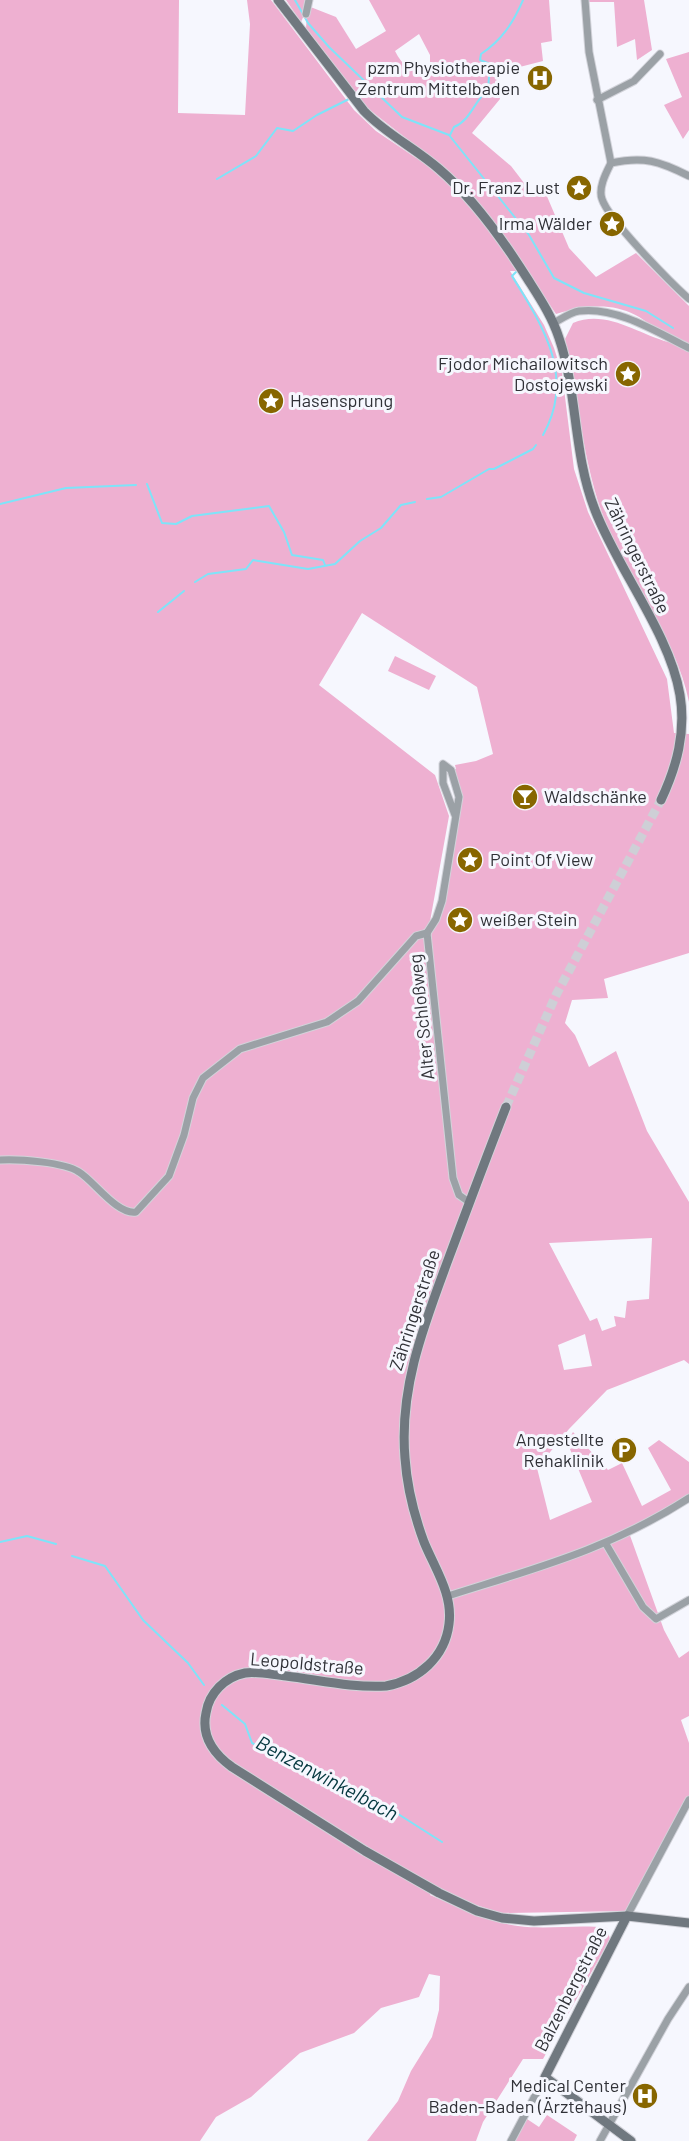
<svg xmlns="http://www.w3.org/2000/svg" width="689" height="2141" font-family="Barlow,sans-serif">
<style>
.green{fill:#eeb0d1;fill-rule:evenodd}
.lines{fill:none;stroke-linecap:round;stroke-linejoin:round}
.stream{stroke:#7ee4f9;stroke-width:2}
.secondary-tunnel{stroke:#cecfd6;stroke-width:9;stroke-dasharray:9 4.5;stroke-linecap:butt}
.street-casing{stroke:#d2d3da;stroke-width:9}
.secondary-casing{stroke:#d2d3da;stroke-width:11}
.street{stroke:#9ba1a6;stroke-width:7}
.secondary{stroke:#70787f;stroke-width:9}
.labels{text-anchor:middle;stroke-width:6;stroke-linejoin:round;paint-order:stroke}
.poi-label{font-size:18px;fill:#303137;stroke:#f6f7fe;text-anchor:end}
.street-label{font-size:18px;fill:#303137;stroke:#f6f7fe}
.water-label{font-size:20px;font-style:italic;fill:#03363e;stroke:#f6f7fe}
</style>
<rect width="100%" height="100%" fill="#f6f7fe"/>
<g class="green">
<path d="M0,0H179L178,113L245,115L250,24L247,0H271L354,110L376,131L416,158L425,153L366,107L306,30L307,8L301,22L286,0H309L308,6L336,17L356,49L386,31L369,0H549L552,41L541,43L543,61L496,73L500,99L472,133L511,166L531,192L543,187L569,248L596,277L636,253L689,306V702C676,635 624,574 601,510C582,455 578,396 565,339L573,323C606,309 638,334 668,342C635,304 603,300 556,314L527,271H510L544,325L554,348L562,373L574,469L588,512L667,679L674,733L689,734V953L604,979L608,998L572,1000L565,1023L575,1035L589,1067L616,1051L647,1131L689,1202V1364L684,1360L607,1390L569,1429L537,1468L550,1520L592,1502L567,1442L573,1432L608,1470L622,1463L642,1506L671,1490L648,1448L659,1440L689,1462V1494L628,1530L664,1630L679,1658L689,1651V1716L681,1720L689,1743V1797L627,1911L501,1913L470,1903L432,1884L430,1895C459,1907 487,1922 518,1926C548,1930 578,1924 607,1928L610,1939L543,2059H523L483,2122L476,2141H367L398,2101L411,2071L432,2037L439,2010L440,1976L429,1974L419,1997L381,2008L354,2033L300,2053L251,2097L216,2117L200,2141H0ZM419,34L430,55V75C414,74 402,66 395,51ZM362,613L477,687L493,754L476,761L455,765L456,769L451,770L459,797L436,919L429,927L449,816L435,775L319,685ZM652,1238L649,1299L627,1301L625,1318L614,1316L616,1326L602,1331L597,1318L590,1321L549,1243ZM585,1334L592,1366L564,1370L558,1345Z"/>
<path d="M589,0H644L652,50L637,60L635,39L617,47L614,2H589Z"/>
<path d="M689,52V130L683,139L664,105L682,97L666,59Z"/>
<path d="M395,656L436,676L429,690L388,671Z"/>
<path d="M547,2115L577,2135L574,2141H514L527,2119L539,2127Z"/>
</g>
<g class="lines">
<g class="stream">
<path d="M295,0L308,23L329,47L402,117L449,135L529,235L554,278L584,293L646,311L673,328"/>
<path d="M361,88L367,83"/>
<path d="M450,135L454,127C471,120 474,101 488,90L490,64L480,60L481,54C502,40 513,23 523,0"/>
<path d="M217,179L256,156L277,128L293,131L317,115L349,99"/>
<path d="M516,272L512,276C543,326 576,377 543,435"/>
<path d="M147,484L162,523L176,524L192,516L269,506L284,532L292,555L323,560L325,565"/>
<path d="M427,499L441,497L489,469H494L533,449L536,445"/>
<path d="M0,504L66,488L136,485"/>
<path d="M195,582L208,574L246,569L253,560L308,569L335,564L360,541L381,528L401,505L415,502"/>
<path d="M158,612L184,591"/>
<path d="M0,1542L27,1536L56,1544"/>
<path d="M72,1556L105,1566L143,1620L188,1663L204,1685"/>
<path d="M222,1705L245,1724L252,1743L299,1767L373,1798L442,1842"/>
</g>
<path class="secondary-tunnel" d="M506,1107L556,995L661,800"/>
<g class="street-casing">
<g id="street">
<path d="M585,0L589,52L611,163"/>
<path d="M306,14L309,0"/>
<path d="M597,100L634,81L660,54"/>
<path d="M689,176C659,161 644,156 611,163C606,173 598,188 602,199C608,219 671,283 689,299"/>
<path d="M554,323C561,319 571,312 579,311C616,306 657,332 689,348"/>
<path d="M427,933L453,1178L459,1195L469,1202"/>
<path d="M427,933L436,919L442,901L459,797L451,770L443,764V783L455,815"/>
<path d="M0,1160C19,1159 64,1162 79,1172C94,1181 117,1215 136,1212L169,1176L184,1135L193,1098L203,1078L240,1049L327,1022L358,1001L416,936L427,933"/>
<path d="M606,1544L643,1607L656,1619L689,1600"/>
<path d="M448,1596C536,1568 610,1549 689,1498"/>
<path d="M627,1916L689,1800"/>
<path d="M511,2141L545,2077"/>
<path d="M600,2141L668,2019L689,1987"/>
</g>
</g>
<g class="secondary-casing">
<g id="secondary">
<path d="M278,0L364,111C386,134 415,148 439,169C473,198 503,240 527,278C539,297 552,316 559,338C578,394 573,454 595,510C617,568 670,634 680,695C686,732 677,766 661,800"/>
<path d="M506,1107C486,1158 467,1209 448,1260C424,1325 399,1388 405,1458C407,1487 414,1515 424,1542C435,1569 453,1594 449,1624C445,1657 419,1680 386,1686C353,1688 319,1680 286,1676C273,1675 258,1671 245,1673C225,1677 209,1693 206,1713C201,1736 214,1754 232,1767L365,1851L439,1893L477,1911L502,1918L534,1921L627,1916L689,1923"/>
<path d="M627,1916L545,2077L631,2141"/>
</g>
</g>
<use href="#street" class="street"/>
<use href="#secondary" class="secondary"/>
</g>
<defs>
<g id="hospital-disc" transform="scale(1.35)"><circle r="9.5" fill="#876600" stroke="#f6f7fe"/><path d="M-5-5h3v3.5h4V-5h3V5h-3V1.5h-4V5h-3Z" fill="#fff"/></g>
<g id="sight-disc" transform="scale(1.35)"><circle r="9.5" fill="#876600" stroke="#f6f7fe"/><path d="M0-6L1.8-2.2L6-1.7L2.9 1.2L3.7 5.4L0 3.3L-3.7 5.4L-2.9 1.2L-6-1.7L-1.8-2.2Z" fill="#fff"/></g>
<g id="bar-disc" transform="scale(1.35)"><circle r="9.5" fill="#876600" stroke="#f6f7fe"/><path d="M-6-5H6L.8 .8V4.5H3.5V6h-7V4.5H-.8V.8Z" fill="#fff"/></g>
<g id="parking-disc" transform="scale(1.35)"><circle r="9.5" fill="#876600" stroke="#f6f7fe"/><path d="M-3.5-5.5H1a3.5 3.5 0 0 1 0 7H-1V5.5H-3.5ZM-1-3.4V-.6H.8a1.4 1.4 0 0 0 0-2.8Z" fill="#fff"/></g>
</defs>
<g fill-rule="evenodd">
<use href="#hospital-disc" x="540" y="78"/>
<use href="#sight-disc" x="579" y="188"/>
<use href="#sight-disc" x="612" y="224"/>
<use href="#sight-disc" x="628" y="374"/>
<use href="#sight-disc" x="271" y="401"/>
<use href="#bar-disc" x="525" y="797"/>
<use href="#sight-disc" x="470" y="860"/>
<use href="#sight-disc" x="460" y="920"/>
<use href="#parking-disc" x="624" y="1450"/>
<use href="#hospital-disc" x="645" y="2096"/>
</g>
<g class="labels">
<g class="poi-label">
<text x="520" y="74">pzm Physiotherapie<tspan x="520" dy="21">Zentrum Mittelbaden</tspan></text>
<text x="560" y="194">Dr. Franz Lust</text>
<text x="592" y="230">Irma Wälder</text>
<text x="608" y="370">Fjodor Michailowitsch<tspan x="608" dy="21">Dostojewski</tspan></text>
<text x="290" y="407" text-anchor="start">Hasensprung</text>
<text x="544" y="803" text-anchor="start">Waldschänke</text>
<text x="490" y="866" text-anchor="start">Point Of View</text>
<text x="480" y="926" text-anchor="start">weißer Stein</text>
<text x="604" y="1446">Angestellte<tspan x="604" dy="21">Rehaklinik</tspan></text>
<text x="626" y="2092">Medical Center<tspan x="626" dy="21">Baden-Baden (Ärztehaus)</tspan></text>
</g>
<g class="street-label">
<text transform="translate(637 556) rotate(64)" y="6">Zähringerstraße</text>
<text transform="translate(422 1017) rotate(-96)" y="6">Alter Schloßweg</text>
<text transform="translate(415 1310) rotate(-72)" y="6">Zähringerstraße</text>
<text transform="translate(307 1664) rotate(5)" y="6">Leopoldstraße</text>
<text transform="translate(571 1989) rotate(-63)" y="6">Balzenbergstraße</text>
</g>
<g class="water-label">
<text transform="translate(327 1778) rotate(28)" y="7">Benzenwinkelbach</text>
</g>
</g>
</svg>
